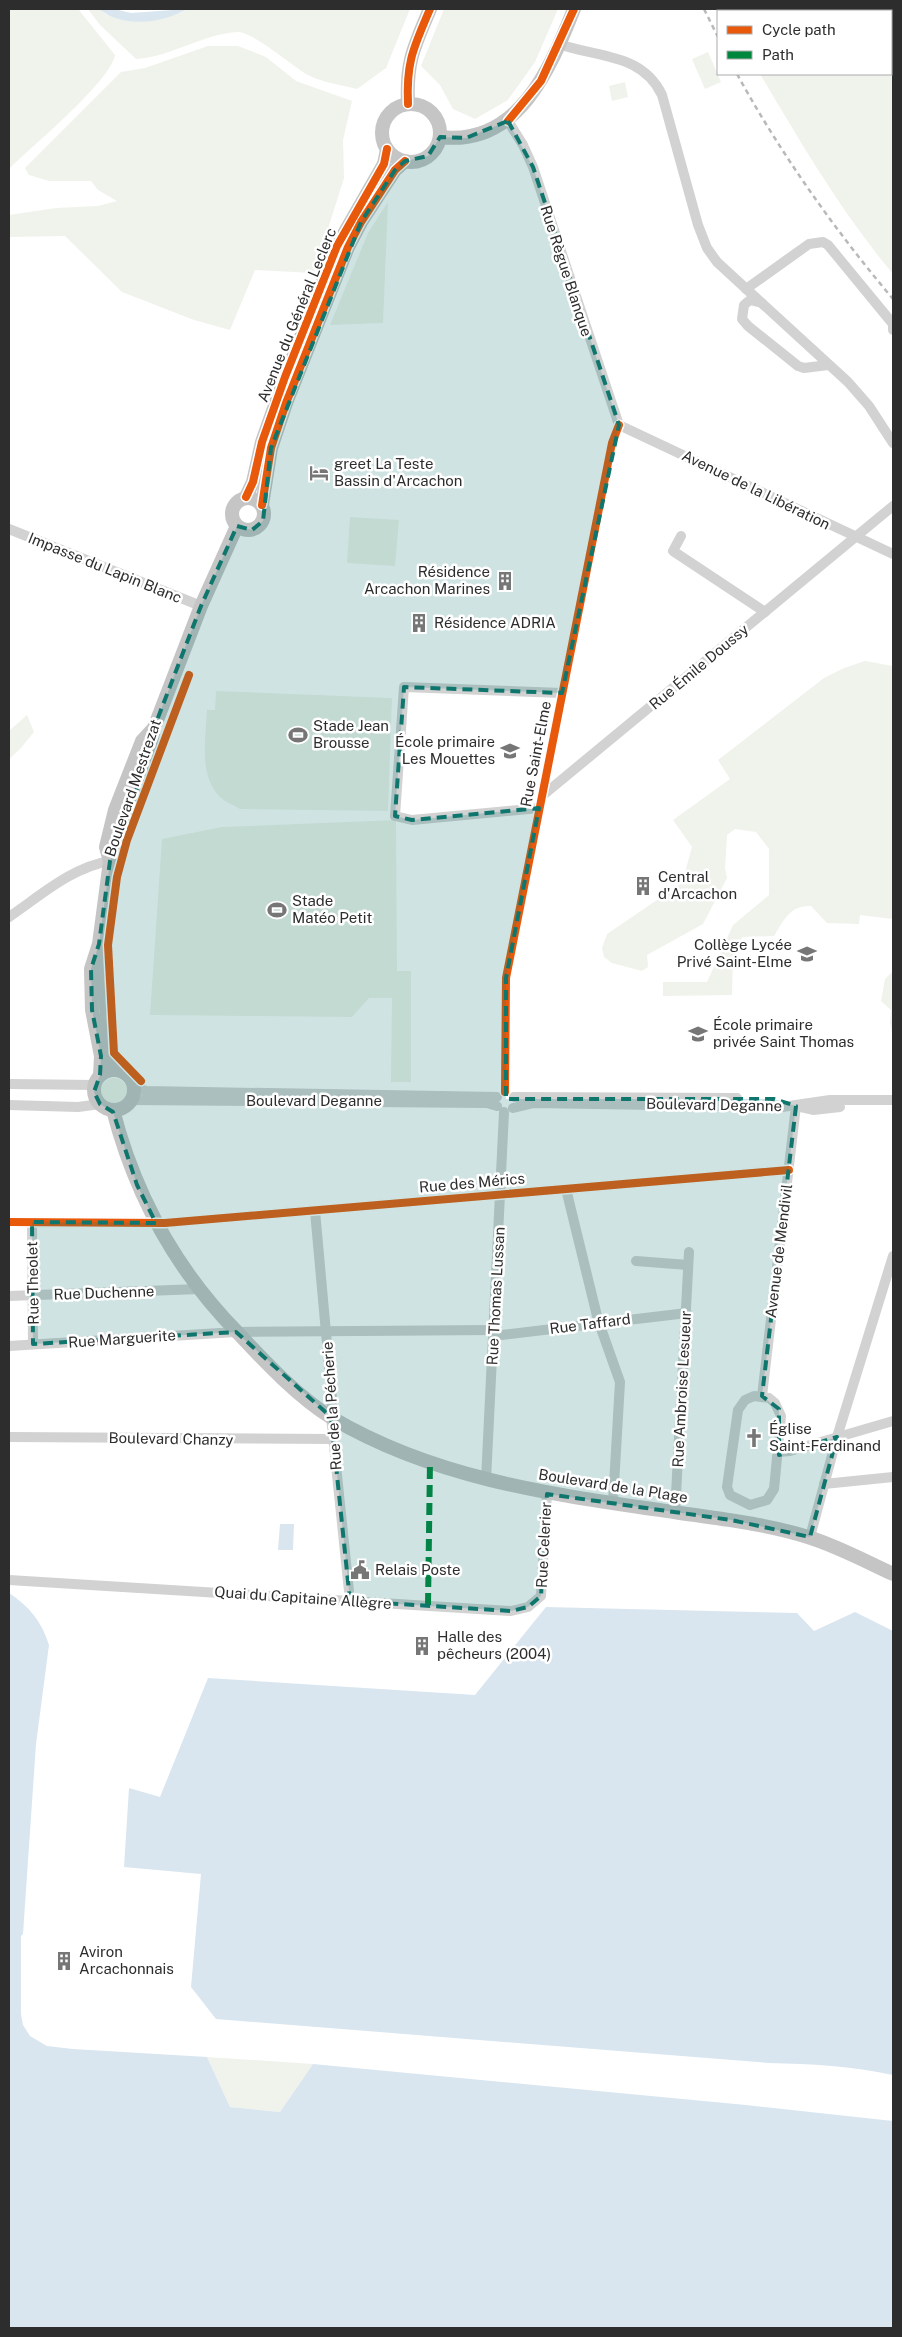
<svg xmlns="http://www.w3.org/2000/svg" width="902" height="2337" font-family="'Public Sans',sans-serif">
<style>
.green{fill:#f0f3ec}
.water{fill:#d9e6f0}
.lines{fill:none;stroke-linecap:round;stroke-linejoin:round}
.minor{stroke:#d2d2d2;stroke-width:10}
.major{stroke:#c5c5c5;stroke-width:14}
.rail{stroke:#b9b9b9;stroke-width:2.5;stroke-dasharray:5 4;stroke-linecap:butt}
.quiet{stroke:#00873e;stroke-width:6;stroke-dasharray:12 6;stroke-linecap:butt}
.cycleway-casing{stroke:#fff;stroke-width:11}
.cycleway{stroke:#e8590c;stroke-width:8}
.marked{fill:#0f766e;fill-opacity:0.2;stroke:#0f766e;stroke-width:4;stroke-dasharray:10 6;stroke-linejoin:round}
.labels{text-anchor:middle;stroke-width:5;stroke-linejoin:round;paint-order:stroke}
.street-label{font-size:15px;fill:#2d2d2d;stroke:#fff}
.poi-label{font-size:15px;fill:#2d2d2d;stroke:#fff;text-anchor:start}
</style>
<rect width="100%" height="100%" fill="#fff"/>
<g class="green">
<path d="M9,9H78L115,55C110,82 32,146 9,169Z"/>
<path d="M88,9H99L107,15L180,13L187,9H410L386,68L357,89C341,85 320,82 306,74C293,66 251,31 238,32C202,34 171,57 136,59L100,25Z"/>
<path d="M444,9H558L535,62L508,100L475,119L453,109L440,85L421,66Z"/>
<path d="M724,9H893V274C841,212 801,143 760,74H891V11H725Z"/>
<path d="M208,46H238L266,57L296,81L352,101L343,140L344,178L314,273L255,270L230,330L194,320L122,292L65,236L9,237V215L56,208L98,206L117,201L98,190L91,181H49L29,175L25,168L121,72L145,68Z"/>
<path d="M708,52L721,82L705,89L692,59Z"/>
<path d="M625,82L628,97L612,101L609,86Z"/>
<path d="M388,202L383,323L330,325L368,233Z"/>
<path d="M350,517L399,520L395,566L347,563Z"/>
<path d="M865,661L893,666V919L860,915L859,924L827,923L811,906C790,905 784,920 774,936L742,937L733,955L732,995L663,996V982H707L733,925L769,895V849L756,832L735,829L727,835L725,868L727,878L703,924L647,955L648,967L642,971L612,963L604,957L602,948L607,934L682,883L692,847L673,820L730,779L718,760L824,678L844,668Z"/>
<path d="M216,691L392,698L388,811L240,809C234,805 225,802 220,797C198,775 206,737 207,710H215Z"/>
<path d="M27,715L34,732L20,749L9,759V731Z"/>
<path d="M396,820L397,971H411V1082H391L392,998H369L352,1017L150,1015L162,839L222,827Z"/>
<path d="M893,971V1038L890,1023L891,1010L881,1001L885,979Z"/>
<circle cx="114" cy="1091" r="13"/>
<path d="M207,2057L313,2064L280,2112L230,2107Z"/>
</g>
<g class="water">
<path d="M99,9H114L131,13L187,9C162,24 122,28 99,9Z"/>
<path d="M280,1524H294L293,1550H278Z"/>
<path d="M9,1593C29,1606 42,1622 49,1645L36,1744L23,1934L21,1936V2014L23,2025L30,2036L47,2046L73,2049L207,2057L230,2107L280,2112L313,2064L746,2105L893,2121V2328H9Z"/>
<path d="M546,1607L797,1613L814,1631L855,1612L893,1631V2075C852,2066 811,2064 769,2063L216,2019L191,1987L201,1874L124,1867L129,1788L160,1797L208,1678L475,1695Z"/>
</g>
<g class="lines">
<g class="minor">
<path d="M559,44C598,58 642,53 662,95L698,225L707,248L717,262L742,285L848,382L869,406L893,443"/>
<path d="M508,121L523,145L533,167L619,425"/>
<path d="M746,289L809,244L823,242L828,245L893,324V330"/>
<path d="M762,303L750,300L744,305L742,319L748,326L798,366L804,368L828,365"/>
<path d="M619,425L893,554"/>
<path d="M9,529L201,606"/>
<path d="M681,536L673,551L765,612"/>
<path d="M542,796L893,506"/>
<path d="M539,808L412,820L395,816L404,687L562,693"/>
<path d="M9,917C40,896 72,867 110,861"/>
<path d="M9,1084L95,1085"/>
<path d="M134,1087L146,1091L497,1097"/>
<path d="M505,1092L506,978L612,443L619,425"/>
<path d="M514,1097L737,1098"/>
<path d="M132,1100L487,1103L497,1106"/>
<path d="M9,1105L78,1107L100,1104"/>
<path d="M800,1107L813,1110L840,1107"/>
<path d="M513,1108L534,1103L782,1107L830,1100H893"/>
<path d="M566,1189L598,1320L620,1382L613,1502"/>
<path d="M315,1211L332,1399L331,1417L350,1601"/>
<path d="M9,1222L165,1223L789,1170"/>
<path d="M32,1222L33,1344"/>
<path d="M636,1261L688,1265"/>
<path d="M9,1296L200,1289"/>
<path d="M493,1336L687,1313"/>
<path d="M9,1346L236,1332L494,1330"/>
<path d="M754,1396L769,1398L775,1403L781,1416L774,1489L767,1500L750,1505L730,1495L727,1487L738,1410L745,1400Z"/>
<path d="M762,1396L796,1106"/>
<path d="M9,1437L333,1439"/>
<path d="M779,1452L790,1451L893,1421"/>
<path d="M486,1480L504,1112"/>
<path d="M824,1484L893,1477"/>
<path d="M675,1513L689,1252"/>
<path d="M810,1537L837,1437L893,1256"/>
<path d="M9,1580L511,1611L528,1607L541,1596L547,1493"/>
</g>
<g class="major">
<path d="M408,104C406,61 414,47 430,9"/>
<circle cx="411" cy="133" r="29"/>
<path d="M440,137C518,147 550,69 574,9"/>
<path d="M246,497L253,482L262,442L285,377L337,246L384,164L387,149"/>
<circle cx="248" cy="514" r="16"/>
<path d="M262,505L271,448L286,403L348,247L361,222L395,170L405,161"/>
<path d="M110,861L117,849L136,785L147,761L154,728L201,606L237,526"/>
<path d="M99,945C107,986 104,1029 116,1070"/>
<circle cx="114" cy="1090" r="20"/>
<path d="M100,1075L101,1056L92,1010L91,969L99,944L110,861L106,847L115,810L142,741L154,728"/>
<path d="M113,1110C135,1195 177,1271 238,1333C265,1362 299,1398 332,1418C437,1480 556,1495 674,1512C719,1519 764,1523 808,1537C837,1546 865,1561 893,1574"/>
</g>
<g class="rail">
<path d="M704,9L718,37"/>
<path d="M737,74C781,154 834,229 893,299"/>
</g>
<path class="quiet" d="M428,1605L430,1462"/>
<g class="cycleway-casing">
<g id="cycleway">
<path d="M408,104C406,61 414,47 430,9"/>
<path d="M508,121L541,81L574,9"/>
<path d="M246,497L253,482L262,442L285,377L337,246L384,164L387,149"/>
<path d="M262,505L271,448L286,403L348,247L361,222L395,170L405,161"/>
<path d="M141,1081L114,1053L108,945L117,877L127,840L189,675"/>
<path d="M505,1092L506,978L612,443L619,425"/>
<path d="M9,1222L165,1223L789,1170"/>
</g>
</g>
<use href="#cycleway" class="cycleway"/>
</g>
<path class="marked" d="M508,121L533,167L619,425L562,693L404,687L395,816L412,820L539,808L506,978V1099H774L796,1106L762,1396L779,1409V1455L837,1437L810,1537L731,1520L547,1494L541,1596L528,1607L511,1611L350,1601L331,1417L236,1332L33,1344L32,1222L156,1223L137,1185L113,1112L100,1104L94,1092L100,1075L101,1056L92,1010L91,969L99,944L110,861L147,761L154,728L201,606L237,526L252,530L263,521L271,448L361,222L395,170L405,161L428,156L440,137L466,138Z"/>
<defs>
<g id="hotel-bare" transform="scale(1.5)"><path d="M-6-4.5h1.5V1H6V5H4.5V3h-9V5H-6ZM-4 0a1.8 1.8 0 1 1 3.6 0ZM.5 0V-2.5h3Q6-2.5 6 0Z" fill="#767676" stroke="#fff" stroke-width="2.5" paint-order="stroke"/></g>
<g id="building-bare" transform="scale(1.5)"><path d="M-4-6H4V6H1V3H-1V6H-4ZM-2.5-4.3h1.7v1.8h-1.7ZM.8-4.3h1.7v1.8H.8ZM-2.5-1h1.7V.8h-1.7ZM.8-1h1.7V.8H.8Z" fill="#767676" stroke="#fff" stroke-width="2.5" paint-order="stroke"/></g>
<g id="stadium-bare" transform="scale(1.5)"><path d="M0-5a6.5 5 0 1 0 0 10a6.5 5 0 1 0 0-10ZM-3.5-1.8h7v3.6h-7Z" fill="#767676" stroke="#fff" stroke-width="2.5" paint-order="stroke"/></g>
<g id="school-bare" transform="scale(1.5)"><path d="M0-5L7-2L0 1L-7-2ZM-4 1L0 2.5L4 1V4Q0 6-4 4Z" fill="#767676" stroke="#fff" stroke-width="2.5" paint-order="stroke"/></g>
<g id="church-bare" transform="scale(1.5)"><path d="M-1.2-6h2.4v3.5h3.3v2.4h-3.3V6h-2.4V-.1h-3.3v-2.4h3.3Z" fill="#767676" stroke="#fff" stroke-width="2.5" paint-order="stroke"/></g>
<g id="civic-bare" transform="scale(1.5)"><path d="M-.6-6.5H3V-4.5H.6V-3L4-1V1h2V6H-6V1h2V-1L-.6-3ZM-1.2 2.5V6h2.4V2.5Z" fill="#767676" stroke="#fff" stroke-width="2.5" paint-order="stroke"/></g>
</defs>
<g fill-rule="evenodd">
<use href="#hotel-bare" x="319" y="473"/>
<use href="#building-bare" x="505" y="581"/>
<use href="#building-bare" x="419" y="623"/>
<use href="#stadium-bare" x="298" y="735"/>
<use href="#school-bare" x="510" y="751"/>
<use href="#building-bare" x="643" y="886"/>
<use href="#stadium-bare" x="277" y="910"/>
<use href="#school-bare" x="807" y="954"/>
<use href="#school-bare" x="698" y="1034"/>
<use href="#church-bare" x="754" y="1438"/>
<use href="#civic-bare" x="360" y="1570"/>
<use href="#building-bare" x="422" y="1646"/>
<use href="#building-bare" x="64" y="1961"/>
</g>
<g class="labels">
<g class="street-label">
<text transform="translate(566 271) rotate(72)" y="5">Rue Règue Blanque</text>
<text transform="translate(297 315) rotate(-68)" y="5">Avenue du Général Leclerc</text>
<text transform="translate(756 490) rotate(26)" y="5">Avenue de la Libération</text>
<text transform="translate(105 568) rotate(22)" y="5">Impasse du Lapin Blanc</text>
<text transform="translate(699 667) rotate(-40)" y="5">Rue Émile Doussy</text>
<text transform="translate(536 754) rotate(-79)" y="5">Rue Saint-Elme</text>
<text transform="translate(133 788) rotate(-71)" y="5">Boulevard Mestrezat</text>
<text x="314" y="1106">Boulevard Deganne</text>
<text transform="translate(714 1105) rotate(1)" y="5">Boulevard Deganne</text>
<text transform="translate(472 1183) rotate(-5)" y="5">Rue des Mérics</text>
<text transform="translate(779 1251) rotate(-83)" y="5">Avenue de Mendivil</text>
<text transform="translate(33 1283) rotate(-91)" y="5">Rue Theolet</text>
<text transform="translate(104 1293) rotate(-2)" y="5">Rue Duchenne</text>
<text transform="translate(496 1296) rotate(-87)" y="5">Rue Thomas Lussan</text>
<text transform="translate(590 1324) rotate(-7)" y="5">Rue Taffard</text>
<text transform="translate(122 1339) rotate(-4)" y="5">Rue Marguerite</text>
<text transform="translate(682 1389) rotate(-87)" y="5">Rue Ambroise Lesueur</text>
<text transform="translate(332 1406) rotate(-94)" y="5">Rue de la Pécherie</text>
<text transform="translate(171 1439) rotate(1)" y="5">Boulevard Chanzy</text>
<text transform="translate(613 1486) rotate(9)" y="5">Boulevard de la Plage</text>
<text transform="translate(544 1545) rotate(-87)" y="5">Rue Celerier</text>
<text transform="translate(303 1598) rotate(4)" y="5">Quai du Capitaine Allègre</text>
</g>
<g class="poi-label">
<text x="334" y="469">greet La Teste<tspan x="334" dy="17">Bassin d'Arcachon</tspan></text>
<text x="490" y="577" text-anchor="end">Résidence<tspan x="490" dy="17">Arcachon Marines</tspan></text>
<text x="434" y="628">Résidence ADRIA</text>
<text x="313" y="731">Stade Jean<tspan x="313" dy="17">Brousse</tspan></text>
<text x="495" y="747" text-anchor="end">École primaire<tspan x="495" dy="17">Les Mouettes</tspan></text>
<text x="658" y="882">Central<tspan x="658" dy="17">d'Arcachon</tspan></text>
<text x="292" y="906">Stade<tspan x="292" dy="17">Matéo Petit</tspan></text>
<text x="792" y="950" text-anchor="end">Collège Lycée<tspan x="792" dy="17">Privé Saint-Elme</tspan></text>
<text x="713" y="1030">École primaire<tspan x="713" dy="17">privée Saint Thomas</tspan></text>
<text x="769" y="1434">Église<tspan x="769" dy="17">Saint-Ferdinand</tspan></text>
<text x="375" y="1575">Relais Poste</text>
<text x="437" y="1642">Halle des<tspan x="437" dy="17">pêcheurs (2004)</tspan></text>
<text x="79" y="1957">Aviron<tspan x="79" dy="17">Arcachonnais</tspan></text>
</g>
</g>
<rect width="902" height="2337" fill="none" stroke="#2d2d2d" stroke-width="20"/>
<rect x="717" y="10" width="175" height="65" fill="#ffffff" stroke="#ababab"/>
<rect x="727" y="26" width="25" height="8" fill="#e8590c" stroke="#ababab"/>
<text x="762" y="35" font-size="15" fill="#2d2d2d">Cycle path</text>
<rect x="727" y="51" width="25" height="8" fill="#00873e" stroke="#ababab"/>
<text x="762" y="60" font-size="15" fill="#2d2d2d">Path</text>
</svg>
